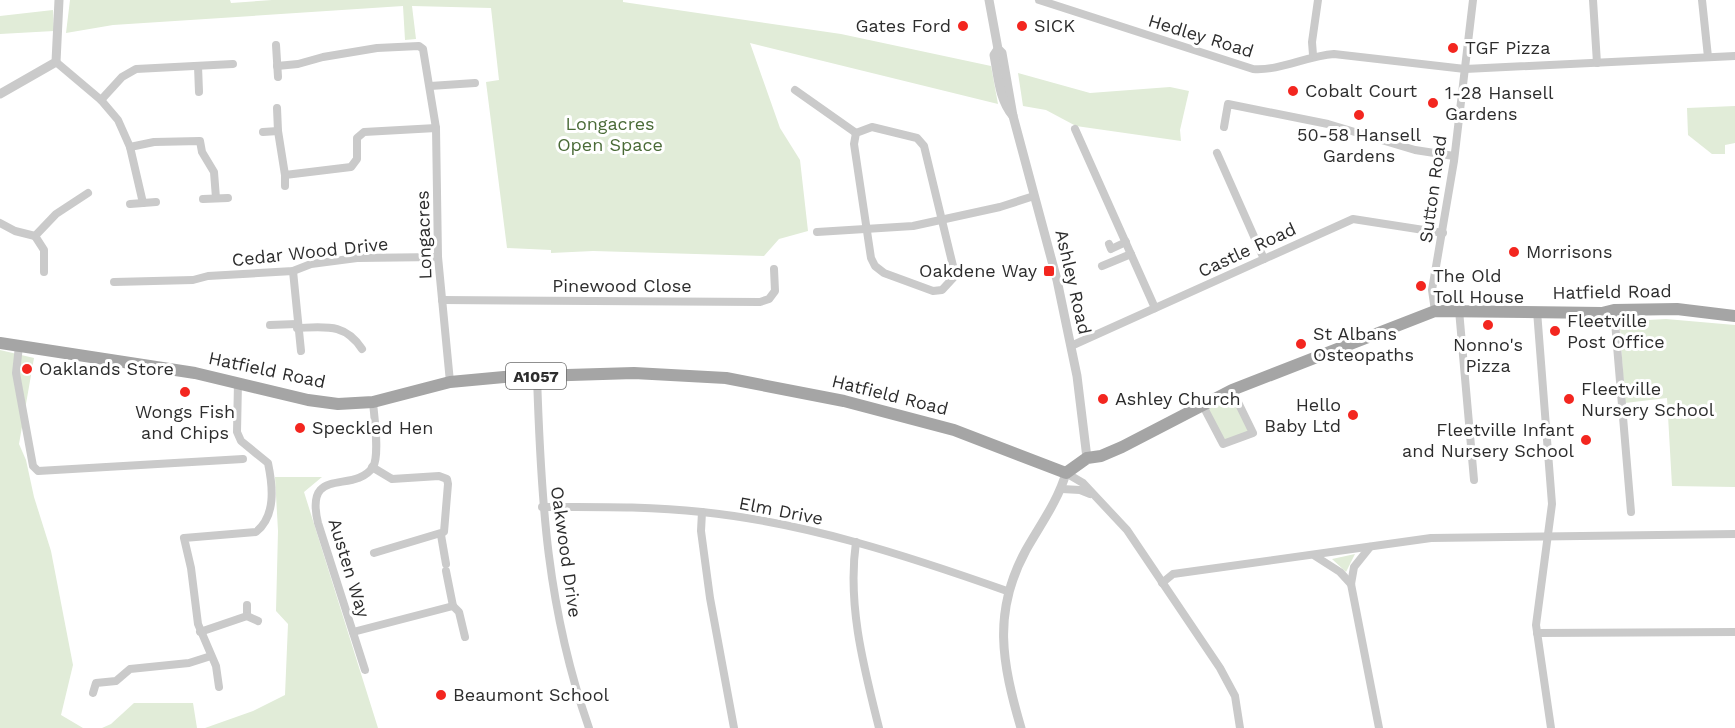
<svg xmlns="http://www.w3.org/2000/svg" width="1735" height="728" font-family="'Work Sans',sans-serif">
<style>
.green{fill:#e1ecd8}
.lines{fill:none;stroke-linecap:round;stroke-linejoin:round}
.minor{stroke:#cacaca;stroke-width:8}
.tertiary{stroke:#cacaca;stroke-width:9}
.primary{stroke:#a5a5a5;stroke-width:12}
.poi-dot{fill:#f3261f;stroke:#fff;stroke-width:2}
.labels{text-anchor:middle;stroke-width:6;stroke-linejoin:round;paint-order:stroke}
.shield{fill:#fff;stroke:#6c6c6c;stroke-width:1.5}
.shield-label{font-size:16px;font-weight:bold;fill:#2d2d2d}
.poi-label{font-size:18px;fill:#2d2d2d;stroke:#fff;text-anchor:start}
.street-label{font-size:18px;fill:#2d2d2d;stroke:#fff}
.park-label{font-size:18px;fill:#4a6b37;stroke:#fff}
</style>
<rect width="100%" height="100%" fill="#fff"/>
<g class="green">
<path d="M70,0H230L231,3L272,0H623V2L841,34L991,66L998,104L750,43L780,128L800,160L808,231L779,239L764,256L593,251L551,253V250L507,248L486,82L499,80L491,8L412,6L416,39L405,40L403,6L113,25L66,33Z"/>
<path d="M53,10L54,31L0,34V16Z"/>
<path d="M1018,73L1090,93L1170,87L1189,91L1180,130L1181,141L1076,126L1046,110L1023,106Z"/>
<path d="M1735,106V143L1725,145V154H1712L1688,135L1687,108Z"/>
<path d="M1666,319L1735,325V487L1672,486L1667,398L1625,403L1620,329L1630,321Z"/>
<path d="M0,350L34,358L19,444L26,460L34,497L51,551L73,665L61,715L83,728H0Z"/>
<path d="M1234,393L1252,432L1226,443L1206,405Z"/>
<path d="M275,477H322L304,492L378,728H205L253,711L285,695L288,624L276,611L278,531Z"/>
<path d="M1355,554L1346,572L1332,559Z"/>
<path d="M134,703H193L197,728H102L111,724Z"/>
</g>
<g class="lines">
<g class="minor">
<path d="M1039,0L1253,69C1280,71 1306,56 1334,54L1465,69L1735,56"/>
<path d="M1593,0L1597,63"/>
<path d="M1702,0L1708,57"/>
<path d="M276,45L278,77"/>
<path d="M1313,55L1312,42L1318,0"/>
<path d="M56,62L101,100L118,120L130,147L143,203"/>
<path d="M198,66L199,92"/>
<path d="M277,66L298,64L323,57L377,48L419,46L423,49L436,128L438,257L450,382"/>
<path d="M430,86L475,83"/>
<path d="M795,90L856,133"/>
<path d="M101,100L122,77L136,69L233,64"/>
<path d="M277,108L278,131"/>
<path d="M872,127L917,138L924,146L953,266L954,277L942,290L933,291L884,273L875,266L871,258L854,144L856,133Z"/>
<path d="M1224,127L1228,104L1328,124L1415,150L1454,156"/>
<path d="M1075,129L1155,308"/>
<path d="M263,132L278,131L285,175L351,167L357,159V138L364,132L436,128"/>
<path d="M130,147L154,142L200,141L202,152L214,172L216,198"/>
<path d="M1217,153L1264,259"/>
<path d="M285,175V186"/>
<path d="M203,199L228,198"/>
<path d="M130,204L156,202"/>
<path d="M0,223L15,231L35,236"/>
<path d="M817,232L913,226L1000,207L1034,196"/>
<path d="M1109,244L1111,249L1126,242"/>
<path d="M1102,266L1131,254"/>
<path d="M293,271L301,351"/>
<path d="M44,272V250L35,236L56,214L88,193"/>
<path d="M114,282L193,280L208,276L293,271L311,264L357,258L438,257"/>
<path d="M442,300L760,302L769,299L775,291L774,269"/>
<path d="M1459,310L1474,480"/>
<path d="M1614,310L1631,512"/>
<path d="M1435,311L1432,290L1454,161L1473,0"/>
<path d="M1537,311L1552,504L1536,625L1551,728"/>
<path d="M270,325L297,324"/>
<path d="M297,328C326,327 345,323 362,349"/>
<path d="M19,346L16,373L33,466L38,471L243,459"/>
<path d="M1071,346L1353,219L1443,233"/>
<path d="M537,376C541,501 547,609 589,728"/>
<path d="M1202,404L1223,444L1253,433L1232,390"/>
<path d="M372,467L392,479L439,476L447,479L448,484L444,532L374,553"/>
<path d="M1066,473L1083,483L1127,530L1220,668L1235,696L1240,728"/>
<path d="M1062,489L1080,490L1090,494"/>
<path d="M542,507C595,507 649,506 702,512C807,523 908,556 1007,591"/>
<path d="M702,512L701,531L710,598L734,728"/>
<path d="M441,535L446,564"/>
<path d="M856,542C847,605 864,668 879,728"/>
<path d="M1370,547L1354,567L1351,584L1379,728"/>
<path d="M1315,556L1340,572L1351,584"/>
<path d="M446,571L453,606"/>
<path d="M1162,583L1173,574L1431,538L1735,534"/>
<path d="M247,616V605"/>
<path d="M200,632L247,616L258,621"/>
<path d="M353,632L453,606L459,612L465,637"/>
<path d="M1537,633L1735,632"/>
<path d="M365,670L318,523C304,464 354,495 373,467C380,455 374,416 373,402"/>
<path d="M219,687L216,666L198,624L191,568L184,538L256,532C276,516 273,487 268,463L241,441L237,432L238,382"/>
<path d="M93,693L96,683L116,681L130,669L189,663L211,656"/>
</g>
<g class="tertiary">
<path d="M989,0L998,49L1002,53L1013,116L1057,280L1077,376L1087,458"/>
<path d="M998,49L994,55C998,75 999,100 1013,116"/>
<path d="M0,94L56,62L59,0"/>
<path d="M1021,728C1002,663 992,612 1026,550C1040,525 1058,501 1066,473"/>
</g>
<path class="primary" d="M0,343L195,373L308,400L338,404L373,402L450,382L504,377L634,373L726,378L844,401L954,430L1066,473L1087,458L1101,456L1122,447L1232,390L1435,311L1602,313L1614,310L1677,309L1735,316"/>
</g>
<g class="poi-dot">
<circle cx="963" cy="26" r="6"/>
<circle cx="1022" cy="26" r="6"/>
<circle cx="1453" cy="48" r="6"/>
<circle cx="1293" cy="91" r="6"/>
<circle cx="1433" cy="103" r="6"/>
<circle cx="1359" cy="115" r="6"/>
<circle cx="1514" cy="252" r="6"/>
<rect x="1043" y="265" width="12" height="12" rx="3"/>
<circle cx="1421" cy="286" r="6"/>
<circle cx="1488" cy="325" r="6"/>
<circle cx="1555" cy="331" r="6"/>
<circle cx="1301" cy="344" r="6"/>
<circle cx="27" cy="369" r="6"/>
<circle cx="185" cy="392" r="6"/>
<circle cx="1103" cy="399" r="6"/>
<circle cx="1569" cy="399" r="6"/>
<circle cx="1353" cy="415" r="6"/>
<circle cx="300" cy="428" r="6"/>
<circle cx="1586" cy="440" r="6"/>
<circle cx="441" cy="695" r="6"/>
</g>
<g class="labels">
<rect class="shield" x="506" y="363" width="60" height="26" rx="4.5"/>
<g class="shield-label">
<text x="536" y="382">A1057</text>
</g>
<g class="poi-label">
<text x="951" y="32" text-anchor="end">Gates Ford</text>
<text x="1034" y="32">SICK</text>
<text x="1465" y="54">TGF Pizza</text>
<text x="1305" y="97">Cobalt Court</text>
<text x="1445" y="99">1-28 Hansell<tspan x="1445" dy="21">Gardens</tspan></text>
<text x="1359" y="141" text-anchor="middle">50-58 Hansell<tspan x="1359" dy="21">Gardens</tspan></text>
<text x="1526" y="258">Morrisons</text>
<text x="1037" y="277" text-anchor="end">Oakdene Way</text>
<text x="1433" y="282">The Old<tspan x="1433" dy="21">Toll House</tspan></text>
<text x="1567" y="327">Fleetville<tspan x="1567" dy="21">Post Office</tspan></text>
<text x="1313" y="340">St Albans<tspan x="1313" dy="21">Osteopaths</tspan></text>
<text x="1488" y="351" text-anchor="middle">Nonno's<tspan x="1488" dy="21">Pizza</tspan></text>
<text x="39" y="375">Oaklands Store</text>
<text x="1581" y="395">Fleetville<tspan x="1581" dy="21">Nursery School</tspan></text>
<text x="1115" y="405">Ashley Church</text>
<text x="1341" y="411" text-anchor="end">Hello<tspan x="1341" dy="21">Baby Ltd</tspan></text>
<text x="185" y="418" text-anchor="middle">Wongs Fish<tspan x="185" dy="21">and Chips</tspan></text>
<text x="312" y="434">Speckled Hen</text>
<text x="1574" y="436" text-anchor="end">Fleetville Infant<tspan x="1574" dy="21">and Nursery School</tspan></text>
<text x="453" y="701">Beaumont School</text>
</g>
<g class="street-label">
<text transform="translate(1201 36) rotate(17)" y="6">Hedley Road</text>
<text transform="translate(1433 189) rotate(-82)" y="6">Sutton Road</text>
<text transform="translate(424 235) rotate(-92)" y="6">Longacres</text>
<text transform="translate(1247 250) rotate(-25)" y="6">Castle Road</text>
<text transform="translate(310 252) rotate(-6)" y="6">Cedar Wood Drive</text>
<text transform="translate(1073 282) rotate(77)" y="6">Ashley Road</text>
<text x="622" y="292">Pinewood Close</text>
<text transform="translate(1612 292) rotate(-1)" y="6">Hatfield Road</text>
<text transform="translate(267 370) rotate(12)" y="6">Hatfield Road</text>
<text transform="translate(890 395) rotate(14)" y="6">Hatfield Road</text>
<text transform="translate(781 511) rotate(11)" y="6">Elm Drive</text>
<text transform="translate(566 552) rotate(82)" y="6">Oakwood Drive</text>
<text transform="translate(349 568) rotate(73)" y="6">Austen Way</text>
</g>
<g class="park-label">
<text x="610" y="130">Longacres<tspan x="610" dy="21">Open Space</tspan></text>
</g>
</g>
</svg>
